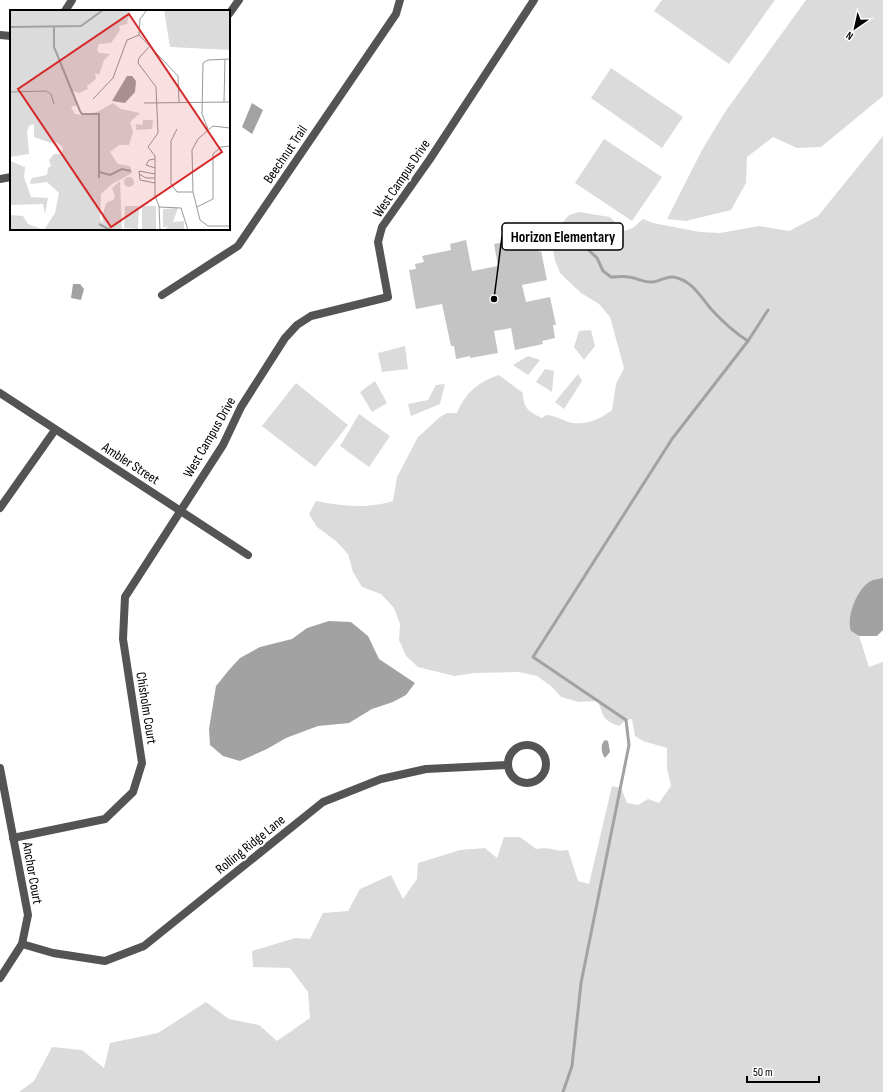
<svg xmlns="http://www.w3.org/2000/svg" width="883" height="1092" font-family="'Sofia Sans Condensed',sans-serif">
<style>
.green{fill:#dbdbdb}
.water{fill:#a2a2a2}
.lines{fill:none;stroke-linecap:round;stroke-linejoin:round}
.stream{stroke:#a2a2a2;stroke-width:3}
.building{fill:#c4c4c4}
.street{stroke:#545454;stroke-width:8}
.labels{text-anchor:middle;stroke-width:4;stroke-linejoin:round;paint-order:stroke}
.street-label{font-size:14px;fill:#000;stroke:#fff}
.inset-river{fill:none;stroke:#a2a2a2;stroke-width:2}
.inset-road{fill:none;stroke:#999;stroke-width:1}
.view{fill:#d62828;fill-opacity:0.15;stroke:#d62828;stroke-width:2}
.inset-edge{fill:none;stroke:#000;stroke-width:2}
.leader{fill:none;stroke:#000;stroke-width:1.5}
.callout-dot{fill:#000;stroke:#fff;stroke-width:1.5}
.callout{fill:#fff;stroke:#000;stroke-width:1.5}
.callout-label{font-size:15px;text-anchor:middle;font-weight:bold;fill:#000}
</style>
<rect width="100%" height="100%" fill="#fff"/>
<g class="green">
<path d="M662,0H775L729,64L654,11Z"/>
<path d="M806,0H883V96L821,147L797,148L773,137L747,157L746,183L731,210L686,221L667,219L702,150L725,112Z"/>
<path d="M611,68L683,117L662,148L591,98Z"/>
<path d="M883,136V578C856,580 854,610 851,631L859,636L869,667L883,662V1092H19L34,1081L52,1047L82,1050L104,1068L110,1043L158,1033L206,1002L229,1019L259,1025L277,1041L310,1018L308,992L290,968L253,967L252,951L295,938L310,939L323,913L348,911L360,889L391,875L403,899L417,879L418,863L460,850L485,848L497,858L504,837H520L536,849C551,846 554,852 568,850L578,881L589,884L612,786L621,788L627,803L638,805L648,799L659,803L671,786L667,768V748L643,741L635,736L632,719L626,720L619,726C603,721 603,715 598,701L579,702L561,697L551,686L537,676L519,672L474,673L454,676L418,667L406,656L399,640L400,624L394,608L381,594L362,587L353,572L348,554L336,541L317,527L309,514L316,501C341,506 369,509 393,501L397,477L418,437L440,417L447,413H457C465,393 479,381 499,375L523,393C523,408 529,412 542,418L546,415C558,416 565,422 573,423C588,425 602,418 612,410L616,384L624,368L610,317L599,304L581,293L560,273L555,260L551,240L556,230L569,215L579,212L610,217L624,231L633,228L643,219L653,223L700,232L720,233L759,226L789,231L818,216Z"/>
<path d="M604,139L662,177L632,221L575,183Z"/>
<path d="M591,330L595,346L584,360L574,347L579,331Z"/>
<path d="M405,346L408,369L382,372L378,353Z"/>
<path d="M528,356L540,360L528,375L513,365Z"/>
<path d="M545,369L554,371L552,392L536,382Z"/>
<path d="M578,374L582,381L564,409L555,402Z"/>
<path d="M375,381L387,403L372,412L360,392Z"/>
<path d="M296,383L348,425L315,467L262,426Z"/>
<path d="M445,384L440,404L411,416L408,404L428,400L436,385Z"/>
<path d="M359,414L390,436L369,467L340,446Z"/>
</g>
<g class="water">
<path d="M252,103L263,110L252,134L242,127Z"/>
<path d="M73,284H80L84,289L81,300L71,298Z"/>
<path d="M883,578V630L877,636H859L851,631C846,617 857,588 871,581C874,579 879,579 883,578Z"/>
<path d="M329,621L351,622L368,636L379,659L415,683L406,695L393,702L372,709L349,723L318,726L286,738L267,749L240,761L223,756L210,745L209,729L216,686L229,670L240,658L260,647L292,639L307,628Z"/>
<path d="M605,740L608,741L610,752L605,758C601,753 600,744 605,740Z"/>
</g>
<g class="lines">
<g class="stream">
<path d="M568,230L597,258L603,271L611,277C617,277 623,276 629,277C637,278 644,283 653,282C659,282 665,276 673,277C692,280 700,296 711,309C722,321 735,333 748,341"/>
<path d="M563,1092L572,1066L581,983L629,745L626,720L533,657L672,439L748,341L768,310"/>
</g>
</g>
<path class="building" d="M523,238V242L536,239L539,252L541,251L547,280L522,285L526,302L550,297L556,325H553L555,338L542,341L543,344L515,350L511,328L494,331L498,353L470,358V356L456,359L454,346H451L442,304L416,309L409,270L416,269L415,264L424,262L422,256L451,250L450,244L466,240L472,271L498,266L494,244Z"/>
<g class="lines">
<g class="street">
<path d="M65,11L72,0"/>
<path d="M229,14L239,0"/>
<path d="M0,35L11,36"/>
<path d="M0,179L11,177"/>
<path d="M162,295L238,246L396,14L400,0"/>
<path d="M0,393L248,555"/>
<path d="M0,508L55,430"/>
<circle cx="527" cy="764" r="19"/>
<path d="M0,768L28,915L22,944L0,978"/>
<path d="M13,838L105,819L133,792L142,763L123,639L125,597L223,445L241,407L285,338L297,325L311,316L388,297L378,242L382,227L430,159L534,0"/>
<path d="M22,944L53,953L105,961L144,946L323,802L381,779L426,769L507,765"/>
</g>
</g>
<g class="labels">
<g class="street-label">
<text transform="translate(285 154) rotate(-56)" y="5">Beechnut Trail</text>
<text transform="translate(401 178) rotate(-56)" y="5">West Campus Drive</text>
<text transform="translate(209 437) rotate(-60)" y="5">West Campus Drive</text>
<text transform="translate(131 463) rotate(33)" y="5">Ambler Street</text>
<text transform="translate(147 708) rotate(81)" y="5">Chisholm Court</text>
<text transform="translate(250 844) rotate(-39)" y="5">Rolling Ridge Lane</text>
<text transform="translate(33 873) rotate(80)" y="5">Anchor Court</text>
</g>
</g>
<g transform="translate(10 10)">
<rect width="220" height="220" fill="#fff"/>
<path d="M0,0H120L117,14L109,16L110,20L101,33L89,34L87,40L89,43L100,44L94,50L89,65L85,63L86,69L77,76L78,79L69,83L63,81L68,95L61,97L65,104L72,105L87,102L103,93L111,99L130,103L120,112L123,122L119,135H109L100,142L108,154L120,156L122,163L102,174L91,184L90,209L93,213L92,207L96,193L103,190L105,186L102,178L110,171L112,220H34L45,203L49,183L37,172L21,174L20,172L22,168L37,165L38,158L41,156L39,150L44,144H52L53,137L46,132L44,134L24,127V114L19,116L17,121L19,144L0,147ZM154,0H220V40L160,37ZM133,110H143L142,119L126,120V114L132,115V117ZM0,151L15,157L14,167L21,187L38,188L35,204L33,194L0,195ZM114 172a5 5 0 1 1 10 0a5 5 0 1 1-10 0ZM115,196H129L128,219L114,218ZM132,196H146V220H132ZM168,198L163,212L174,211V220H155L158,216L153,218V199ZM0,205L13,206L18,214L34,220H0Z" fill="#dbdbdb"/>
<path d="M117,66H122L126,71L125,82L115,93L102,91Z" fill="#a2a2a2"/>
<path class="inset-river" d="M44,16V37L70,101L72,104H89V168M0,17L71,16L93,0M89,162L100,165L112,159L121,161M89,214L100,220"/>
<path class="inset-road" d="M137,0L130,9L129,25L168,66L169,92M139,37L129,48L128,53L146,77L148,123L138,137L145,146V186L149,196L150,220M0,82L36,81L41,84L44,94M83,89L103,68L117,30L129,25M214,92L215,49M134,93L220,92M220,118L203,116L188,129L182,140L183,182L190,210L198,216H220M167,119L161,131V174L167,182H183M198,119L192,104L193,53L198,50L220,49M145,158L136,155L139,150L145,149M129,164L136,168H145M145,173L130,170L129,161L145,164M149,197L171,198L178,220M187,197L203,189V144L211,137L220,136"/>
<path class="view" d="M119,4L212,142L101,217L8,79Z"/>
<rect width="220" height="220" class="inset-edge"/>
</g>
<path class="leader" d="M494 299L502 236"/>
<circle class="callout-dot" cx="494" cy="299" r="4"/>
<rect class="callout" x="502" y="223" width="121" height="27" rx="4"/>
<g class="callout-label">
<text x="563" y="242">Horizon Elementary</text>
</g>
<g transform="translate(855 28) rotate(214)" stroke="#ffffff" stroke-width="3" paint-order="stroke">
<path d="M0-3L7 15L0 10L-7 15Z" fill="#000000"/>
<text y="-6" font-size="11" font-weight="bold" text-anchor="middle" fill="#000000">N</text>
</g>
<path d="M747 1076v6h72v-6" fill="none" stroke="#000000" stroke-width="2"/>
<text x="753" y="1076" font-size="12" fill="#000000" stroke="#ffffff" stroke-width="3" paint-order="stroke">50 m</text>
</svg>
